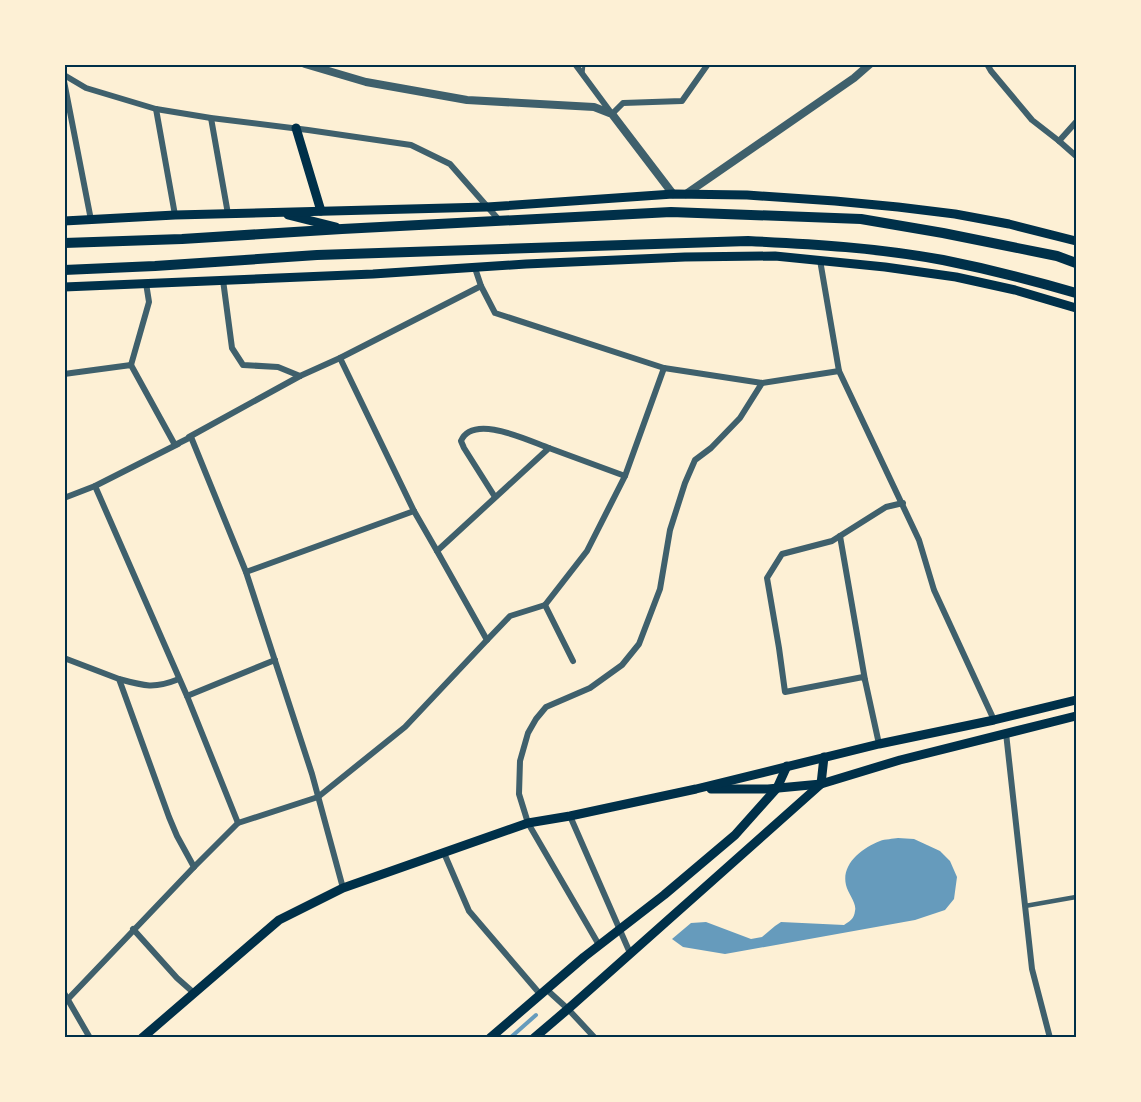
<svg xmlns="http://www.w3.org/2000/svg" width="1141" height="1102" font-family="'PT Sans Narrow',sans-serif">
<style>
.water{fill:#669bbc}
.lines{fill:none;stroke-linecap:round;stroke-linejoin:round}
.stream{stroke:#669bbc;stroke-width:4}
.service{stroke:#3f606c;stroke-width:3}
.pedestrian{stroke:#3f606c;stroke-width:4.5}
.minor{stroke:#3f606c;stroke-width:6}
.tertiary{stroke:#3f606c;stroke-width:8}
.secondary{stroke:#003049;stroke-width:9}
.trunk{stroke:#003049;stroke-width:10}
.neatline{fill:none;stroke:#003049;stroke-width:2}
</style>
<rect width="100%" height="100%" fill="#fdf0d5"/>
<path class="water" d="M898,838L914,839L940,851L950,861L957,877L954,899L945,910L915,920L725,954L683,947L672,939L691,923L706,922L751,939L762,937L775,926L781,922L844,925C850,921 854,919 855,911C857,903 848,894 846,885C841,864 862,848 880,841C885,839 893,839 898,838Z"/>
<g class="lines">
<path class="stream" d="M510,1038L536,1015"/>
<path class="service" d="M583,74L584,64"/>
<path class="pedestrian" d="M1025,906L1076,897"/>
<g class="minor">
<path d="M575,64L612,114L623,103L682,101L708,64"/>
<path d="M987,64L991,71L1032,120L1059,141L1076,156"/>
<path d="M64,75L86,88L156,109L211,118L308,130L411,145L450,164L499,220"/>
<path d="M64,81L91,220"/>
<path d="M156,109L175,215"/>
<path d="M211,118L228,214"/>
<path d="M1059,141L1076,122"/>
<path d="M820,260L839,371L919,540L934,590L994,720"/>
<path d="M223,280L232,348L243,365L278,367L300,376"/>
<path d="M481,286L495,313L664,368L762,383L839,371"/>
<path d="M340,358L414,511L437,551L487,640"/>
<path d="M131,365L149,302L146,283"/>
<path d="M64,374L131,365L175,445L191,437L246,572L312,774L343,888"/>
<path d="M189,437L300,376L340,358L481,286L475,268"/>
<path d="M95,486L187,696L238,823"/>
<path d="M495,497L464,448L461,441C473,413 529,441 549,448"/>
<path d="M64,498L95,486L178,444"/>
<path d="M840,536L865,680"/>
<path d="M437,551L549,448L625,476"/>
<path d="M246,572L414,511"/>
<path d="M545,605L573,661"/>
<path d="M64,658L119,679L169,817L177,836L194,867L238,823L318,797L405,727L487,640L510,616L545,605L587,551L625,476L664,368"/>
<path d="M119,679C144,686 154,689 179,679"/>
<path d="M187,696L275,660"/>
<path d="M1006,733L1032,969L1050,1038"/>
<path d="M879,744L865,680L863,677L785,692L779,648L767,578L782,554L832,541L886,507L903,503"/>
<path d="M570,816L630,953"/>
<path d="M444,853L469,911L540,994"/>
<path d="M133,929L177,978L194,993"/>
<path d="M599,945L528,823L519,794L520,761L528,733L536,719L546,707L590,688L622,665L639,644L660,589L670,530L685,483L695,460L711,448L740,418L762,383"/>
<path d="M546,989L568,1009L595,1038"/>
<path d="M64,993L90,1038"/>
<path d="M68,999L194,867"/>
</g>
<g class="tertiary">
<path d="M305,64L366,82L467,100L594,107L612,114L673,194"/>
<path d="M686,194L854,78L870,64"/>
</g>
<g class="secondary">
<path d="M296,128L321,211"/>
<path d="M288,215L336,227"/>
<path d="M64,221L175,215L487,207L673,194L747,195L835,201L898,207L955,214L1009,224L1076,241"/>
<path d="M64,287L373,274L526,264L685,257L775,256L885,267L956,277L1015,290L1076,308"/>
<path d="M711,789H768L821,784L900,760L1076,716"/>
<path d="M142,1038L279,920L343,888L528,823L570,816L696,789L879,744L994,720L1076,700"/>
<path d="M490,1038L584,957L664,895L735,835L777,788L787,766"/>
<path d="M534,1038L568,1009L821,784L824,757"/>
</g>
<g class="trunk">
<path d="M64,243L182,239L342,229L671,212L861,219L943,233L1057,256L1076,263"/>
<path d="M64,270L155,266L317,255L748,241C813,244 879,248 943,260C988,269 1032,280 1076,293"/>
</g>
</g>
<rect width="1141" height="1102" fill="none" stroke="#fdf0d5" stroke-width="132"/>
<rect x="66" y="66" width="1009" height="970" class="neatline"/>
</svg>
